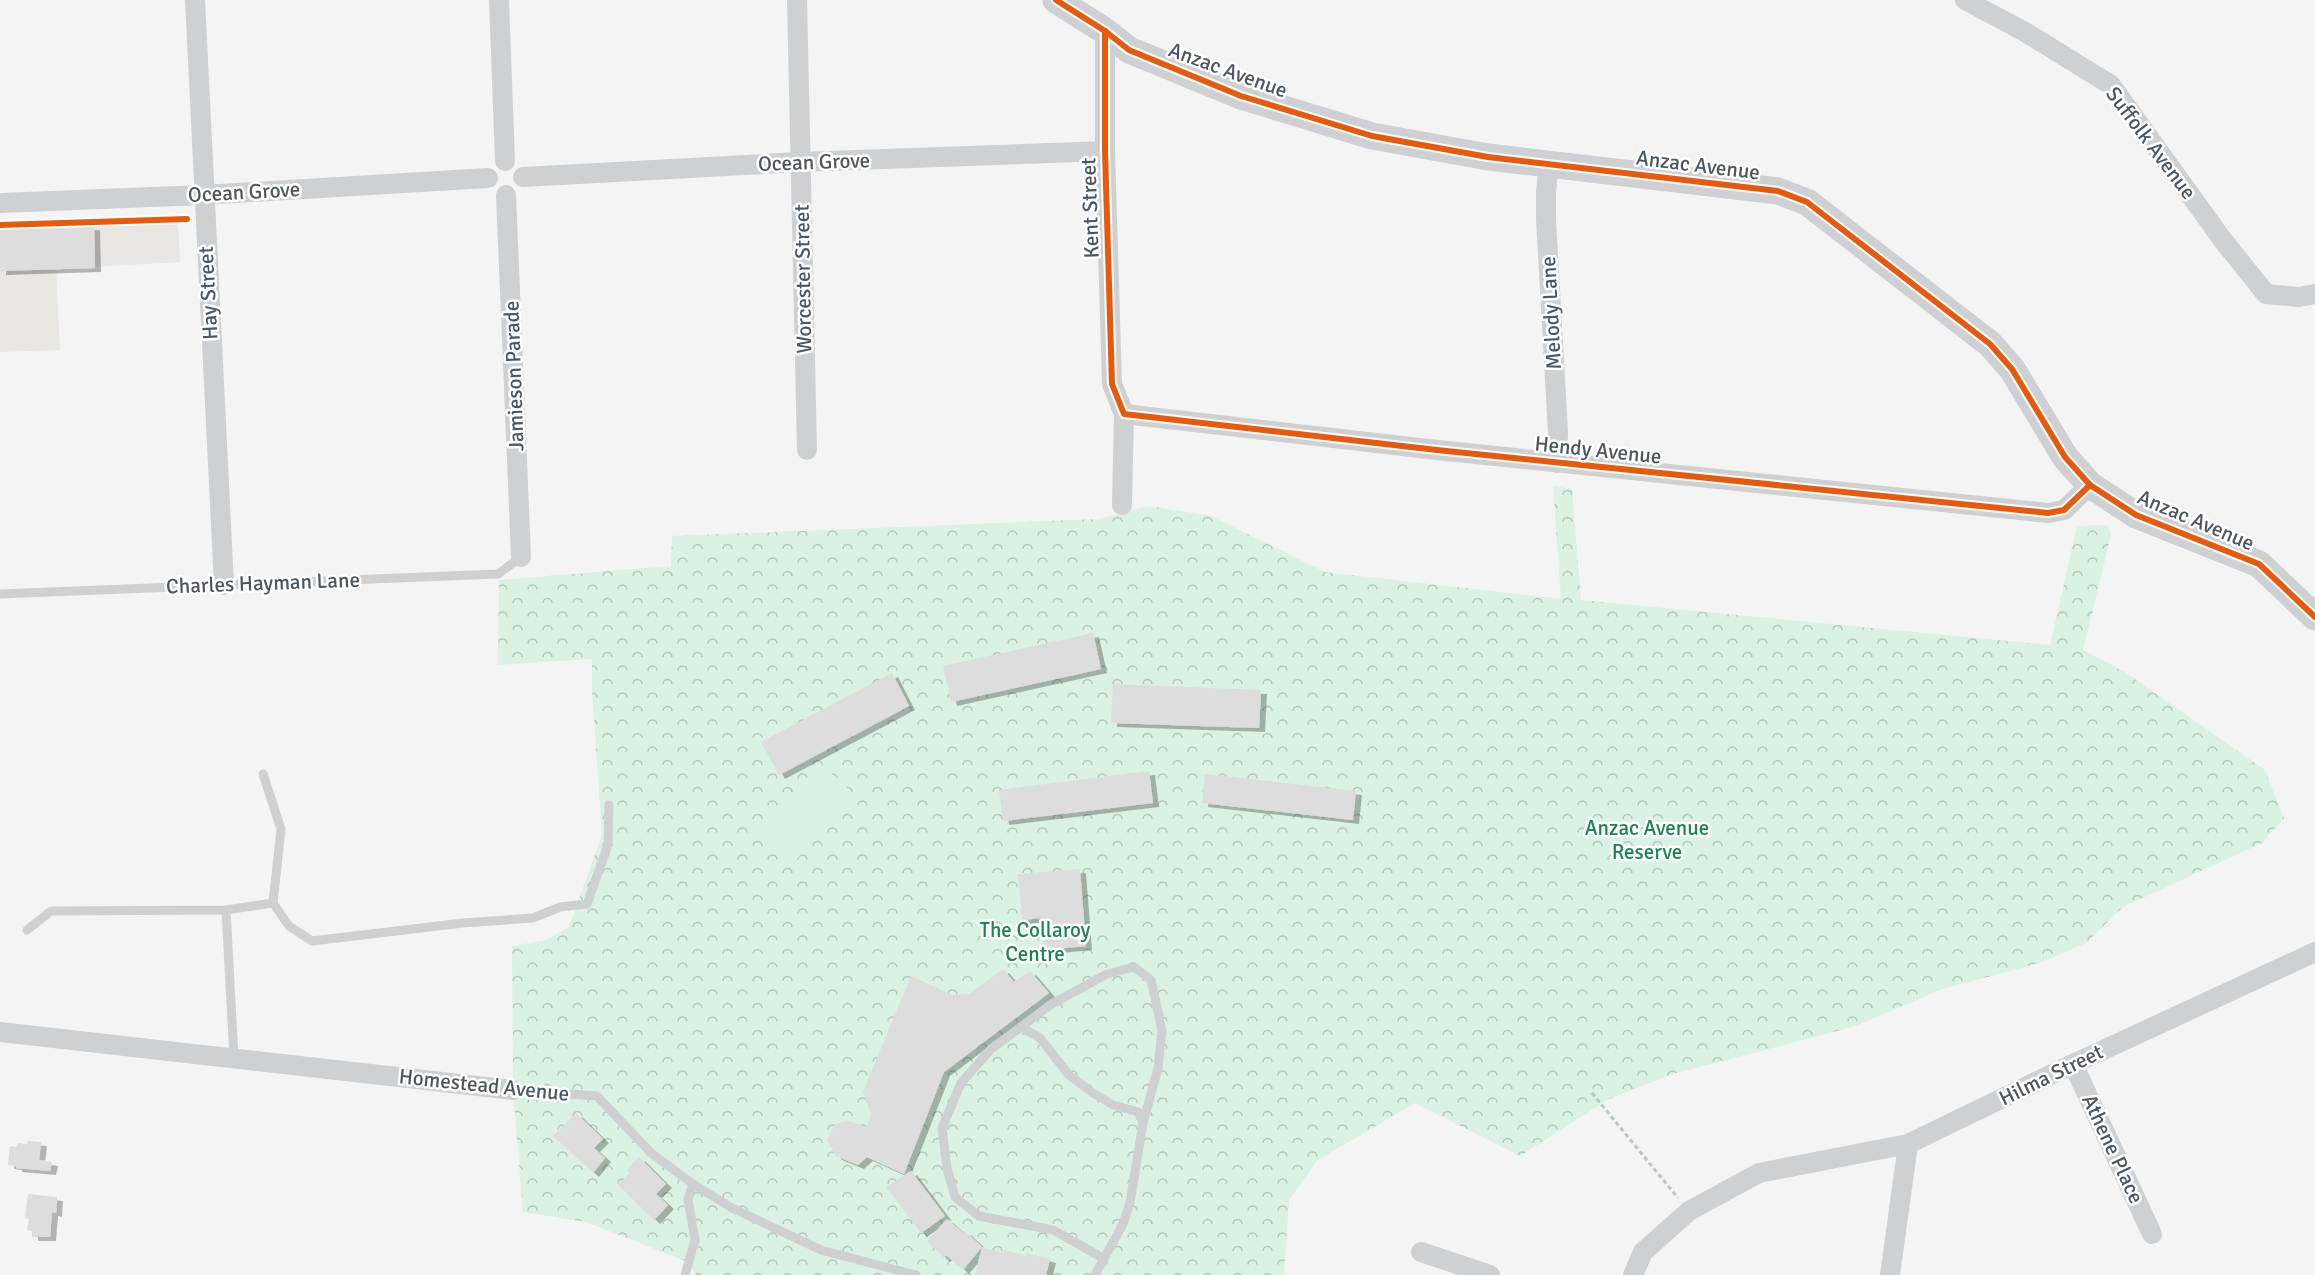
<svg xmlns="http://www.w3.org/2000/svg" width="2315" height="1275" font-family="Signika,sans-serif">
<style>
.commercial{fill:#e8e7e3}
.forest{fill:url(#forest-crowns)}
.pitch{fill:#d9f2e3}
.building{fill:#ddddde;filter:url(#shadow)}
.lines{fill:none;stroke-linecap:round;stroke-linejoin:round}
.path{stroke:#bcc7c4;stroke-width:3;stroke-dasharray:4.5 3;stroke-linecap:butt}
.lane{stroke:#ced0d2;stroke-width:9}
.street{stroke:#ced0d2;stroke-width:20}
.secondary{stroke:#ced0d4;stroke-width:27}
.cycleway-casing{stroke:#fff;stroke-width:10}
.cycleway{stroke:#e8590c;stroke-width:6}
.labels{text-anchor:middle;stroke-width:5;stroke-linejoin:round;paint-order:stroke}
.street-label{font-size:21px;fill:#4a5661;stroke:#fff}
.park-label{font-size:21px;fill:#17864f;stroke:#fff}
</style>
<defs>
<pattern id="forest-crowns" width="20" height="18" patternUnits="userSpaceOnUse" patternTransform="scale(1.5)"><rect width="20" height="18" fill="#d9f2e3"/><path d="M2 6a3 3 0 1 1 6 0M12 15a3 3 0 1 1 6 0" fill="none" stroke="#b2c7bb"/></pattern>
<filter id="shadow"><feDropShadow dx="6" dy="4" stdDeviation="0" flood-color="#0004"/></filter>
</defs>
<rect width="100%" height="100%" fill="#f4f4f4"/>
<path class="commercial" d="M178,224L180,262L56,269L60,350L0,352V229Z"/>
<path class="forest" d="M1553,486L1572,489L1581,600L2050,645L2077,526L2108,525L2111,535L2083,650L2125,672L2265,770L2284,818L2262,843L2123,907L2086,943L2040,963L1942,989L1856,1026L1673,1074L1609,1099L1520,1156L1415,1103L1318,1160L1289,1200L1284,1275H696L688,1262L586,1222L523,1212L513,1090L512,946L546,940L569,927L602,835L592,690V659L498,665L499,580L671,566L672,536L1098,519L1149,506L1211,516L1325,572L1561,599Z"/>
<path class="pitch" d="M820,763L855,795L797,859L761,827Z"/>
<g class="building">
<path d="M94,226L95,268L0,271V229Z"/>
<path d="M1093,633L1101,669L951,702L943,666Z"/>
<path d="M892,673L909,706L779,775L761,742Z"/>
<path d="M1113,684L1261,690L1259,728L1111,723Z"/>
<path d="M1149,771L1153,803L1003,821L999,790Z"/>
<path d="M1205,774L1356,791L1353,820L1202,803Z"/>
<path d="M1080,869L1086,946L1044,950L1042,918L1022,920L1018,874Z"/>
<path d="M1003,969L1014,982L1030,971L1049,993L944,1072L904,1174L867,1157L858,1165L836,1156L827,1140L835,1124L848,1121L867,1127L871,1114L863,1092L911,976L952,995L969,994Z"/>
<path d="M576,1113L603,1139L594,1148L605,1158L593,1173L553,1136Z"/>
<path d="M28,1141L41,1142L39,1160L52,1162L50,1171L16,1168V1166L8,1165L10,1146L16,1147L18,1143L27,1144Z"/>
<path d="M639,1157L666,1184L656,1194L668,1205L654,1220L618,1185L629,1173L627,1170Z"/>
<path d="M911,1171L945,1216L921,1233L886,1187Z"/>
<path d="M28,1194L57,1197L56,1213L52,1212L50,1237H32V1231L27,1230L29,1219L25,1218Z"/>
<path d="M947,1219L963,1233L965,1231L982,1247L1003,1253L1004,1250L1025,1256L1026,1253L1050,1259L1046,1275H975L982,1247L963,1270L946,1255L944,1258L927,1241Z"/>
</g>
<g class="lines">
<path class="path" d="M1592,1093L1678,1198"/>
<g class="lane">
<path d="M0,594L498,574L521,557"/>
<path d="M263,774L281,829L273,903"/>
<path d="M226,910L234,1058"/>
<path d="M27,930L51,911L226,910L273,903L289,926L312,941L463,923L533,918L560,907L587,904L608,845L609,805"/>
<path d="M1021,1027L1050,1005L1107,974L1134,967L1151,980L1162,1030L1158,1068L1143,1123"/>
<path d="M513,1090L597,1096L651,1153L693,1184L732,1208L821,1250L916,1275"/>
<path d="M685,1275L695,1240L688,1199L693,1184"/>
<path d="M1095,1275L1123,1224L1130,1203L1143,1123L1138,1112L1113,1105L1093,1093L1069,1075L1040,1038L1021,1027L991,1049L961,1083L942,1128L947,1168L955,1197L979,1216L1053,1230L1103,1258"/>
</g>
<g class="street">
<path d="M195,0L224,585"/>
<path d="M499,0L505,161"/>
<path d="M797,0L807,450"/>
<path d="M1965,0L2025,32L2111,85L2222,239L2266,294L2299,297L2315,294"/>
<path d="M1105,31V151L1112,384L1124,414L1437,450L2048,513L2064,510L2090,485"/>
<path d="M1549,164L1546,192V219L1558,433L1557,463"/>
<path d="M523,177L800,162L1105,151"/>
<path d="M506,195L521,557"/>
<path d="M0,203L203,195L488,178"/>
<path d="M1122,505L1124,414"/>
<path d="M0,1032L513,1090"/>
<path d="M2073,1064L2152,1234"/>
<path d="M1421,1252L1490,1275"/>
<path d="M1633,1275L1643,1252L1689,1211L1759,1173L1908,1144"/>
<path d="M1890,1275L1908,1144L2073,1064L2315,952"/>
</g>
<path class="secondary" d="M1056,0L1105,31L1129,50L1241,96L1372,136L1488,157L1778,191L1807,202L1990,344L2012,369L2065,457L2090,485L2136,515L2259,564L2315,617"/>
<g class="cycleway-casing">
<g id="cycleway">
<path d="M1056,0L1105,31L1129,50L1241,96L1372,136L1488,157L1778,191L1807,202L1990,344L2012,369L2065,457L2090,485L2136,515L2259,564L2315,617"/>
<path d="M1105,31V151L1112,384L1124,414L1437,450L2048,513L2064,510L2090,485"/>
<path d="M0,225L187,219"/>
</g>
</g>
<use href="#cycleway" class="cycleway"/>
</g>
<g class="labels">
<g class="street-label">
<text transform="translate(1228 70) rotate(20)" y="7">Anzac Avenue</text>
<text transform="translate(2151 143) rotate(53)" y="7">Suffolk Avenue</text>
<text transform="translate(814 162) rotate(-2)" y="7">Ocean Grove</text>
<text transform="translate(1698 165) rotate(7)" y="7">Anzac Avenue</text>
<text transform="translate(244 192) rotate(-3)" y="7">Ocean Grove</text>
<text transform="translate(1090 208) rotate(-92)" y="7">Kent Street</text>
<text transform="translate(803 279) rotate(-91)" y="7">Worcester Street</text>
<text transform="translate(208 293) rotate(-93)" y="7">Hay Street</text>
<text transform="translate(1551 313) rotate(-93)" y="7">Melody Lane</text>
<text transform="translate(514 376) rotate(-92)" y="7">Jamieson Parade</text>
<text transform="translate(1598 450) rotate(6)" y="7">Hendy Avenue</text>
<text transform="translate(2196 520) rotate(23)" y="7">Anzac Avenue</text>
<text transform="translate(263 583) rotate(-2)" y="7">Charles Hayman Lane</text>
<text transform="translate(2051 1075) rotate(-26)" y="7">Hilma Street</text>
<text transform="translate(484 1085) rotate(6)" y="7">Homestead Avenue</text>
<text transform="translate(2113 1149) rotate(65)" y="7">Athene Place</text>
</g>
<g class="park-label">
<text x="1647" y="835">Anzac Avenue<tspan x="1647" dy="24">Reserve</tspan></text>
<text x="1035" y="937">The Collaroy<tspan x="1035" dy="24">Centre</tspan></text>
</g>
</g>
</svg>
